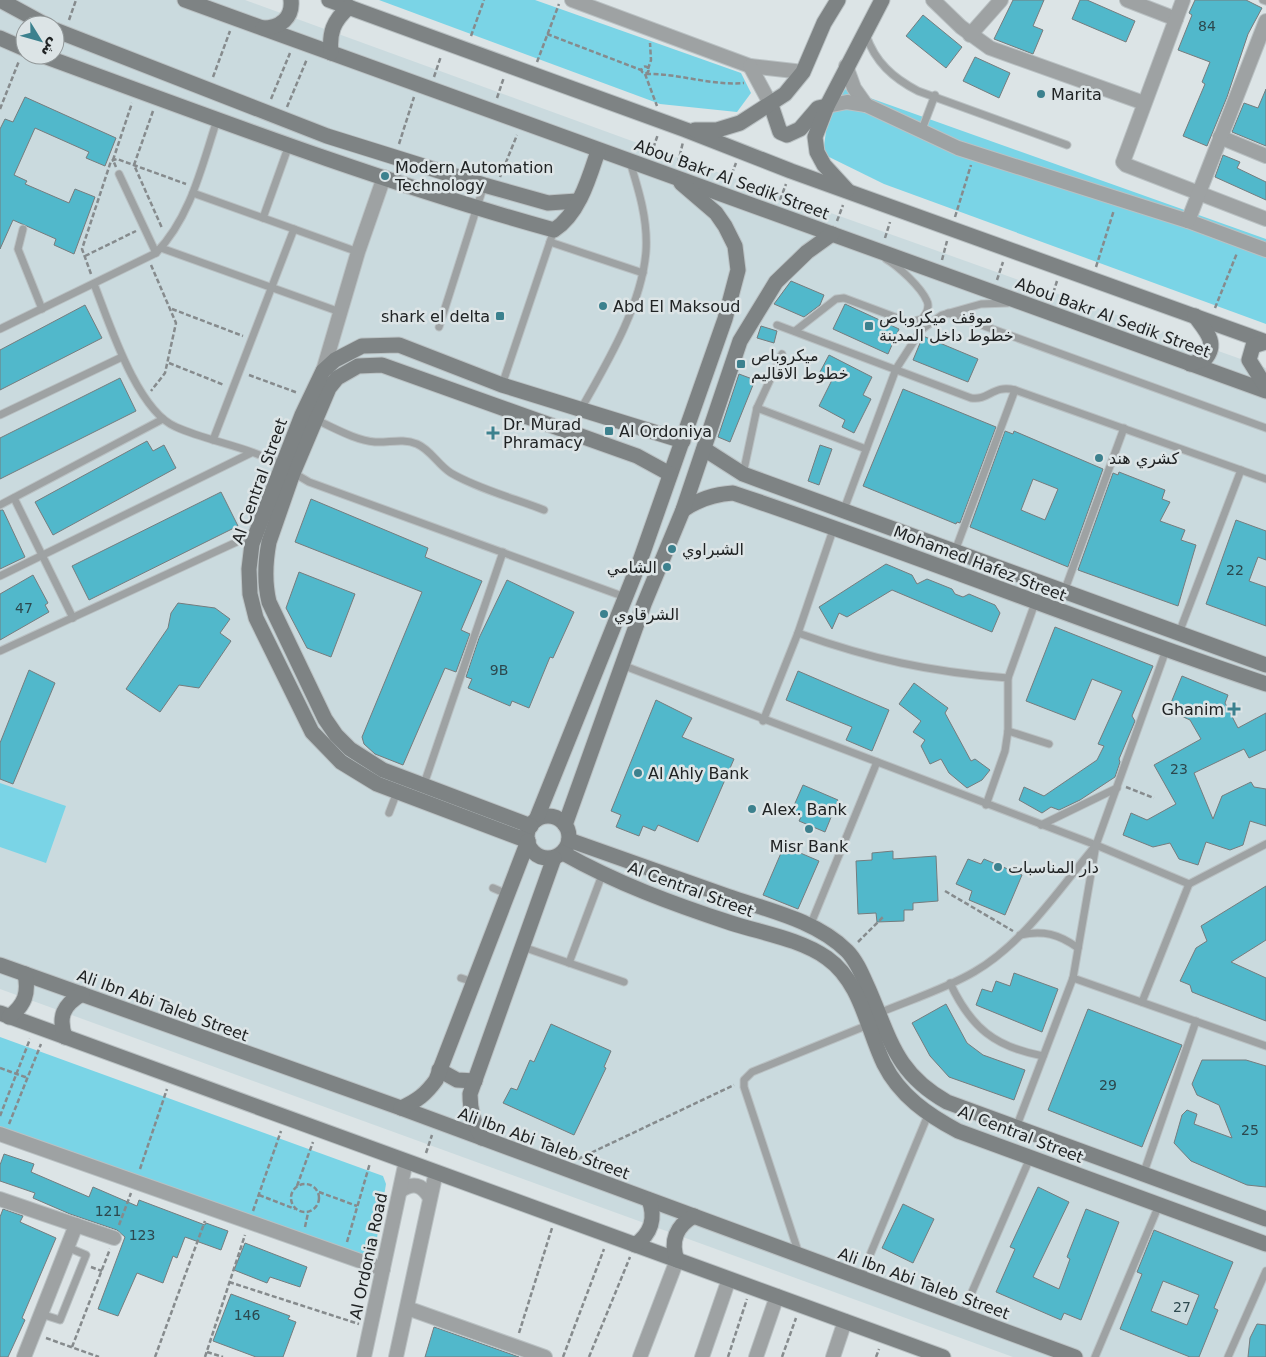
<svg xmlns="http://www.w3.org/2000/svg" width="1266" height="1357" font-family="'DejaVu Sans',Cairo,sans-serif">
<style>
.built{fill:#cadade;fill-rule:evenodd}
.green{fill:#7ad4e6}
.building{fill:#51b8cb;stroke:#757c7e;fill-rule:evenodd}
.lines{fill:none;stroke-linecap:round;stroke-linejoin:round}
.lane-casing{stroke:#bac1c3;stroke-width:9}
.street-casing{stroke:#bac1c3;stroke-width:16}
.secondary-casing{stroke:#bac1c3;stroke-width:17}
.path{stroke:#868b8d;stroke-width:2.5;stroke-dasharray:5 2.5;stroke-linecap:butt}
.lane{stroke:#9ea2a3;stroke-width:7}
.street{stroke:#9ea2a3;stroke-width:14}
.secondary{stroke:#7e8384;stroke-width:15}
.poi-dot{fill:#3c818e;stroke:#dce4e6;stroke-width:2}
.labels{text-anchor:middle;stroke-width:5;stroke-linejoin:round;paint-order:stroke}
.number-label{font-size:14px;fill:#2c484e}
.poi-label{font-size:16px;fill:#202324;stroke:#dce4e6;text-anchor:start}
.street-label{font-size:16px;fill:#202324;stroke:#dce4e6}
</style>
<rect width="100%" height="100%" fill="#dce4e6"/>
<path class="built" d="M0,0H245L758,187L1266,368V1357H1013L0,989ZM25,25H55V55H25Z"/>
<g class="green">
<path d="M379,0H535L741,73L751,93L737,112L660,104Z"/>
<path d="M842,88L1266,239V324L884,184L823,154L826,131Z"/>
<path d="M0,783L66,806L46,863L0,847Z"/>
<path d="M0,1037L383,1176L386,1184L373,1262L0,1129Z"/>
</g>
<g class="building">
<path d="M1013,0H1044L1033,26L1043,30L1033,54L994,39Z"/>
<path d="M1080,0H1087L1135,21L1126,42L1072,19Z"/>
<path d="M1195,0H1246L1262,8L1248,34L1227,97L1207,146L1183,136L1205,84L1202,82L1210,62L1178,50L1192,15L1189,13Z"/>
<path d="M923,15L962,47L946,68L906,36Z"/>
<path d="M975,57L1010,73L999,98L963,81Z"/>
<path d="M1266,89V146L1232,132L1244,103L1258,108Z"/>
<path d="M25,97L116,138L105,166L86,158L89,152L35,128L14,175L27,181L25,184L69,203L75,189L95,197L74,254L54,245L56,239L13,220L0,249V129L5,119L13,122Z"/>
<path d="M1223,155L1240,162L1237,168L1266,182V200L1215,177Z"/>
<path d="M791,281L824,295L820,305L804,317L774,304Z"/>
<path d="M845,304L899,329L888,354L833,329Z"/>
<path d="M85,305L102,338L0,390V350Z"/>
<path d="M761,326L777,331L774,343L757,338Z"/>
<path d="M923,336L978,359L968,382L913,360Z"/>
<path d="M829,355L872,377L863,395L871,399L854,433L842,427L845,420L819,406L833,378L820,372Z"/>
<path d="M739,374L755,380L730,442L718,437Z"/>
<path d="M120,378L136,411L0,479V438Z"/>
<path d="M903,389L996,427L960,523L957,522L956,524L863,486Z"/>
<path d="M1005,431L1013,434L1014,431L1103,469L1068,567L970,527ZM1033,479L1058,489L1045,520L1021,510Z"/>
<path d="M147,441L153,451L164,445L176,468L53,535L35,502Z"/>
<path d="M820,445L832,449L819,485L808,481Z"/>
<path d="M1119,472L1165,490L1162,499L1170,502L1160,521L1185,530L1181,540L1196,545L1178,606L1078,570L1113,473L1118,475Z"/>
<path d="M221,492L238,526L89,600L72,566Z"/>
<path d="M311,499L428,548L425,557L482,581L461,630L470,634L456,672L445,668L403,765L375,754L364,744L362,737L422,592L295,542Z"/>
<path d="M0,510H3L25,557L0,569Z"/>
<path d="M1236,520L1266,531V560L1258,557L1249,581L1266,587V626L1206,604Z"/>
<path d="M886,564L912,575L917,584L927,579L952,589L955,594L963,597L969,594L995,605L1000,613L992,632L892,590L847,617L839,613L832,629L819,607Z"/>
<path d="M299,572L355,594L331,657L307,648L286,608Z"/>
<path d="M33,575L48,603L45,605L49,612L0,640V594Z"/>
<path d="M507,580L574,612L553,658L550,657L529,708L512,701L510,706L468,688L472,679L466,677L479,638Z"/>
<path d="M178,603L215,608L230,619L220,633L231,641L199,688L179,685L160,712L126,689L168,628L171,613Z"/>
<path d="M1055,627L1153,666L1132,716L1135,721L1119,759L1120,762L1115,777L1080,800L1059,810L1051,807L1042,813L1019,800L1024,787L1044,796L1097,760L1104,746L1098,744L1122,691L1092,679L1075,720L1026,701Z"/>
<path d="M29,670L55,683L13,784L0,779V743Z"/>
<path d="M798,671L889,710L872,751L846,740L852,727L786,700Z"/>
<path d="M1182,676L1228,695L1225,703L1238,728L1266,713V750L1249,758L1244,749L1194,773L1213,819L1222,796L1251,782L1254,787L1266,789V826L1250,821L1243,845L1230,850L1206,842L1198,865L1179,859L1170,843L1153,847L1123,835L1131,813L1147,820L1176,804L1154,765L1201,739L1190,720L1168,710Z"/>
<path d="M914,683L948,708L945,713L971,761L975,759L990,770L982,780L967,788L949,773L941,759L930,764L921,746L925,740L913,732L921,721L899,704Z"/>
<path d="M656,700L692,718L682,737L734,759L698,842L658,825L655,831L643,826L639,836L616,827L621,815L611,811Z"/>
<path d="M803,785L838,800L825,832L799,821L802,815L792,810Z"/>
<path d="M784,846L819,861L798,909L763,895Z"/>
<path d="M893,851V859L936,856L938,901L913,903V910H904V921L877,922L876,913L858,914L856,861L872,860V853Z"/>
<path d="M968,859L981,864L984,859L1022,875L1005,915L969,900L972,891L956,884Z"/>
<path d="M1266,886V940L1231,962L1266,978V1021L1192,992L1190,985L1180,981L1196,948L1207,941L1201,926Z"/>
<path d="M1014,973L1058,989L1042,1032L976,1005L982,989L992,992L996,981L1010,986Z"/>
<path d="M946,1004L967,1043L983,1055L1025,1070L1014,1100L949,1077L930,1056L912,1023Z"/>
<path d="M1088,1009L1182,1045L1142,1147L1048,1110Z"/>
<path d="M551,1024L611,1051L604,1067L606,1068L574,1135L503,1103L511,1088L517,1090L530,1060L534,1062Z"/>
<path d="M1202,1060H1246L1266,1066V1187L1247,1185L1191,1161L1174,1143L1182,1115L1187,1110L1197,1114L1194,1124L1232,1138L1219,1105L1197,1095L1192,1084Z"/>
<path d="M4,1154L34,1164L31,1172L89,1197L93,1187L137,1206L139,1200L205,1225L206,1223L228,1231L221,1250L185,1237L177,1258L173,1256L163,1283L137,1273L118,1316L98,1309L125,1237L117,1230L70,1214L33,1198L35,1193L0,1181V1165Z"/>
<path d="M1038,1187L1069,1202L1033,1277L1059,1289L1070,1259L1067,1257L1086,1209L1119,1222L1081,1320L1064,1313L1061,1320L996,1292L1015,1249L1010,1247Z"/>
<path d="M903,1204L934,1219L913,1263L882,1248Z"/>
<path d="M3,1209L23,1216L20,1222L56,1238L22,1318L25,1320L8,1357H0V1217Z"/>
<path d="M1154,1230L1233,1262L1214,1308L1218,1310L1199,1357H1190L1120,1329L1142,1274L1137,1272ZM1163,1281L1199,1295L1187,1325L1151,1311Z"/>
<path d="M245,1243L307,1267L300,1287L270,1277L267,1283L234,1270Z"/>
<path d="M231,1294L290,1316L288,1319L296,1322L283,1357H256L213,1341Z"/>
<path d="M1257,1324L1266,1325V1357H1248L1250,1338Z"/>
<path d="M434,1327L519,1357H425Z"/>
</g>
<g class="lines">
<g class="lane-casing">
<g id="lane">
<path d="M1263,0L1266,1"/>
<path d="M866,35C875,62 893,78 918,91L1067,145"/>
<path d="M921,132L935,95"/>
<path d="M119,174L156,253"/>
<path d="M193,193L358,252"/>
<path d="M263,218L289,145"/>
<path d="M23,229L18,249L42,309"/>
<path d="M550,242L643,273"/>
<path d="M161,248L340,312"/>
<path d="M94,284C109,322 137,411 176,427C210,442 250,447 283,466"/>
<path d="M948,313L1266,428"/>
<path d="M777,325L971,398C989,401 993,384 1015,390L1266,479"/>
<path d="M439,327L484,185"/>
<path d="M0,329L156,253C191,217 202,165 217,120"/>
<path d="M795,331L836,299L844,298L903,320L910,322L922,319C926,314 930,307 927,301C921,287 898,266 886,259"/>
<path d="M782,354L757,408L866,449"/>
<path d="M502,385L554,230"/>
<path d="M581,409C607,363 642,305 646,251C648,220 639,191 630,162"/>
<path d="M0,415L122,357"/>
<path d="M314,419C333,427 354,440 375,442C389,443 402,438 417,444C431,450 438,465 451,473C476,488 516,499 544,510"/>
<path d="M213,440L294,229"/>
<path d="M292,472L309,482L625,597"/>
<path d="M743,474L757,408"/>
<path d="M14,498L73,618"/>
<path d="M0,505L163,419"/>
<path d="M843,512L896,369L921,330L942,315L981,304L1008,303"/>
<path d="M955,551L1015,390"/>
<path d="M0,576L251,453"/>
<path d="M1064,592L1124,428"/>
<path d="M798,633C871,659 930,672 1008,678"/>
<path d="M1179,633L1241,470"/>
<path d="M0,651L254,534"/>
<path d="M622,665L1096,845L1189,884L1266,844"/>
<path d="M763,721L798,633L834,527"/>
<path d="M1008,731L1049,744"/>
<path d="M424,784L503,552"/>
<path d="M986,805L1005,751L1008,731V678L1035,603"/>
<path d="M389,813L397,792"/>
<path d="M1041,825L1117,788"/>
<path d="M493,888L507,894"/>
<path d="M810,926L877,762"/>
<path d="M1020,935C1043,930 1059,934 1078,948"/>
<path d="M523,947L624,982"/>
<path d="M569,963L602,875"/>
<path d="M461,978L473,982"/>
<path d="M1073,978L1266,1046"/>
<path d="M950,983C971,1028 995,1047 1043,1056"/>
<path d="M1142,1002L1189,884"/>
<path d="M879,1013C910,1000 945,989 974,972C1024,943 1059,889 1096,845"/>
<path d="M1016,1128L1073,978L1096,845L1166,650"/>
<path d="M1143,1175L1196,1021"/>
<path d="M799,1254L744,1087V1080L752,1072L868,1025"/>
<path d="M860,1279L928,1115"/>
<path d="M41,1314L60,1320L86,1255L67,1247"/>
<path d="M962,1315L1030,1158"/>
<path d="M1095,1357L1159,1205"/>
<path d="M1228,1357L1266,1271"/>
</g>
</g>
<g class="street-casing">
<g id="street">
<path d="M572,0L750,66L803,72"/>
<path d="M933,0L961,27L990,48L1144,103"/>
<path d="M1127,0L1176,19"/>
<path d="M1183,0L1123,162L1126,165L1266,219"/>
<path d="M970,35L1001,0"/>
<path d="M750,66L771,105"/>
<path d="M846,66L854,88L866,105"/>
<path d="M827,106L847,102L866,105L958,148L1188,221L1266,250"/>
<path d="M1220,137L1266,156"/>
<path d="M1188,221L1266,21"/>
<path d="M323,371L358,252L384,177"/>
<path d="M0,1134L383,1269"/>
<path d="M400,1191C413,1182 422,1184 430,1198"/>
<path d="M0,1199L114,1238"/>
<path d="M407,1308L545,1357"/>
<path d="M24,1357L76,1225"/>
<path d="M364,1357L406,1161"/>
<path d="M396,1357L436,1172"/>
<path d="M640,1357L677,1260"/>
<path d="M702,1357L729,1279"/>
<path d="M756,1357L777,1296"/>
<path d="M833,1357L845,1321"/>
</g>
</g>
<g class="secondary-casing">
<g id="secondary">
<path d="M0,0L46,25"/>
<path d="M185,0L1266,391"/>
<path d="M329,0L686,130L791,171L1266,342"/>
<path d="M263,28C280,28 293,18 291,0"/>
<path d="M55,30L327,136L484,185L548,203L577,201"/>
<path d="M0,38L25,49"/>
<path d="M331,53C329,33 333,21 349,7"/>
<path d="M41,55C210,117 380,182 554,230C579,214 589,178 598,151"/>
<path d="M771,105L780,132L787,135L800,129L818,108L827,106"/>
<path d="M695,130H717L740,123L785,94L803,72L824,23L838,0"/>
<path d="M847,190L824,165L817,152L815,137L827,106L882,0"/>
<path d="M1266,342L1253,346L1249,360L1266,387"/>
<path d="M1190,364L1205,359C1219,343 1205,330 1195,316"/>
<path d="M704,449L743,474L1266,665"/>
<path d="M683,510C699,499 715,494 733,493C912,553 1087,624 1266,684"/>
<circle cx="548" cy="837" r="21"/>
<path d="M536,820L640,561L725,319L738,270L735,246L725,226L716,213L681,183"/>
<path d="M565,825L644,604L683,510L740,341L776,282L807,252L832,234"/>
<path d="M531,826L383,770L350,749L336,735L325,719L269,602C264,581 265,563 269,542L293,473L329,388L337,378L358,366L382,365L637,456L670,474"/>
<path d="M569,840C622,859 674,877 727,896C767,910 816,920 847,951C857,961 863,977 869,990C891,1041 896,1073 947,1102L1266,1219"/>
<path d="M528,841L377,784L341,762L312,732L256,618L250,594L249,569L252,544L302,415L323,371L335,360L362,346L399,345L502,385L683,441"/>
<path d="M563,853C616,883 673,904 731,923C762,933 800,939 827,958C861,982 867,1029 884,1064C900,1096 928,1115 958,1131L1266,1244"/>
<path d="M0,965L401,1108L1075,1357"/>
<path d="M0,1013L943,1357"/>
<path d="M9,1017C25,1005 29,993 25,974"/>
<path d="M65,1037C58,1017 63,1005 82,994"/>
<path d="M439,1070L457,1080L475,1081"/>
<path d="M401,1108C417,1101 426,1094 436,1080L528,841"/>
<path d="M482,1138C474,1123 470,1111 470,1094L554,858"/>
<path d="M635,1245C651,1234 656,1218 649,1200"/>
<path d="M677,1260C670,1241 676,1226 694,1216"/>
</g>
</g>
<g class="path">
<path d="M69,20L76,0"/>
<path d="M547,34L641,70"/>
<path d="M471,36L484,0"/>
<path d="M537,62L559,4"/>
<circle cx="645" cy="70" r="3.5"/>
<path d="M648,69L651,60L650,43"/>
<path d="M645,74L657,106"/>
<path d="M646,74C679,73 710,86 744,83"/>
<path d="M213,77L230,31"/>
<path d="M434,77L441,56"/>
<path d="M497,98L504,77"/>
<path d="M271,99L290,53"/>
<path d="M287,107L307,59"/>
<path d="M0,109L19,61"/>
<path d="M153,111L134,165L162,228"/>
<path d="M399,144L414,97"/>
<path d="M651,155L658,134"/>
<path d="M678,163L683,142"/>
<path d="M116,167L113,160L132,103"/>
<path d="M500,177L517,135"/>
<path d="M729,181L736,163"/>
<path d="M780,200L786,184"/>
<path d="M955,217L971,165"/>
<path d="M837,221L843,205"/>
<path d="M885,238L890,222"/>
<path d="M85,256L136,231"/>
<path d="M942,260L947,241"/>
<path d="M151,265L176,323L165,373L151,391"/>
<path d="M1096,267L1114,210"/>
<path d="M91,274L82,249L111,161L117,159L186,184"/>
<path d="M997,280L1003,262"/>
<path d="M1051,300L1057,281"/>
<path d="M1215,308L1237,253"/>
<path d="M172,309L243,336"/>
<path d="M169,363L224,385"/>
<path d="M249,375L298,393"/>
<path d="M1126,787L1154,798"/>
<path d="M945,891L1013,931"/>
<path d="M858,942L884,916"/>
<path d="M0,1068L28,1078"/>
<path d="M0,1116L30,1039"/>
<path d="M9,1124L41,1044"/>
<path d="M426,1153L432,1135"/>
<path d="M578,1159L734,1085"/>
<path d="M140,1169L167,1089"/>
<circle cx="305" cy="1198" r="14"/>
<path d="M297,1186L313,1142"/>
<path d="M319,1192L357,1206"/>
<path d="M259,1195L295,1209"/>
<path d="M253,1211L281,1131"/>
<path d="M119,1225L131,1193"/>
<path d="M305,1227L308,1213"/>
<path d="M347,1242L370,1163"/>
<path d="M91,1267L102,1271"/>
<path d="M229,1282L359,1324"/>
<path d="M519,1333L552,1228"/>
<path d="M46,1338L99,1357"/>
<path d="M72,1347L110,1249"/>
<path d="M207,1352L223,1357"/>
<path d="M155,1357L205,1221"/>
<path d="M205,1357L245,1235"/>
<path d="M563,1357L604,1249"/>
<path d="M589,1357L630,1257"/>
<path d="M728,1357L747,1299"/>
<path d="M782,1357L796,1318"/>
<path d="M876,1357L879,1349"/>
</g>
<use href="#lane" class="lane"/>
<use href="#street" class="street"/>
<use href="#secondary" class="secondary"/>
</g>
<g class="poi-dot">
<circle cx="1041" cy="94" r="5"/>
<circle cx="385" cy="176" r="5"/>
<circle cx="603" cy="306" r="5"/>
<rect x="495" y="311" width="10" height="10" rx="2.5"/>
<rect x="864" y="321" width="10" height="10" rx="2.5"/>
<rect x="736" y="359" width="10" height="10" rx="2.5"/>
<rect x="604" y="426" width="10" height="10" rx="2.5"/>
<path d="M490.5 425.5h5v5h5v5h-5v5h-5v-5h-5v-5h5z"/>
<circle cx="1099" cy="458" r="5"/>
<circle cx="672" cy="549" r="5"/>
<circle cx="667" cy="567" r="5"/>
<circle cx="604" cy="614" r="5"/>
<path d="M1231.5 701.5h5v5h5v5h-5v5h-5v-5h-5v-5h5z"/>
<circle cx="638" cy="773" r="5"/>
<circle cx="752" cy="809" r="5"/>
<circle cx="809" cy="829" r="5"/>
<circle cx="998" cy="867" r="5"/>
</g>
<g class="labels">
<g class="number-label">
<text x="1207" y="31">84</text>
<text x="1235" y="575">22</text>
<text x="24" y="613">47</text>
<text x="499" y="675">9B</text>
<text x="1179" y="774">23</text>
<text x="1108" y="1090">29</text>
<text x="1250" y="1135">25</text>
<text x="108" y="1216">121</text>
<text x="142" y="1240">123</text>
<text x="1182" y="1312">27</text>
<text x="247" y="1320">146</text>
</g>
<g class="poi-label">
<text x="1051" y="100">Marita</text>
<text x="395" y="173">Modern Automation<tspan x="395" dy="18">Technology</tspan></text>
<text x="613" y="312">Abd El Maksoud</text>
<text x="490" y="322" text-anchor="end">shark el delta</text>
<text x="879" y="323">موقف ميكروباص<tspan x="879" dy="18">خطوط داخل المدينة</tspan></text>
<text x="751" y="361">ميكروباص<tspan x="751" dy="18">خطوط الاقاليم</tspan></text>
<text x="503" y="430">Dr. Murad<tspan x="503" dy="18">Phramacy</tspan></text>
<text x="619" y="437">Al Ordoniya</text>
<text x="1109" y="464">كشري هند</text>
<text x="682" y="555">الشبراوي</text>
<text x="657" y="573" text-anchor="end">الشامي</text>
<text x="614" y="620">الشرقاوي</text>
<text x="1224" y="715" text-anchor="end">Ghanim</text>
<text x="648" y="779">Al Ahly Bank</text>
<text x="762" y="815">Alex. Bank</text>
<text x="809" y="852" text-anchor="middle">Misr Bank</text>
<text x="1008" y="873">دار المناسبات</text>
</g>
<g class="street-label">
<text transform="translate(732 179) rotate(20)" y="6">Abou Bakr Al Sedik Street</text>
<text transform="translate(1113 317) rotate(20)" y="6">Abou Bakr Al Sedik Street</text>
<text transform="translate(259 481) rotate(-70)" y="6">Al Central Street</text>
<text transform="translate(980 563) rotate(21)" y="6">Mohamed Hafez Street</text>
<text transform="translate(691 889) rotate(20)" y="6">Al Central Street</text>
<text transform="translate(163 1005) rotate(20)" y="6">Ali Ibn Abi Taleb Street</text>
<text transform="translate(1021 1134) rotate(21)" y="6">Al Central Street</text>
<text transform="translate(544 1143) rotate(20)" y="6">Ali Ibn Abi Taleb Street</text>
<text transform="translate(368 1256) rotate(-78)" y="6">Al Ordonia Road</text>
<text transform="translate(924 1283) rotate(20)" y="6">Ali Ibn Abi Taleb Street</text>
</g>
</g>
<g transform="translate(40 40) rotate(127)"><circle r="24" fill="#dce4e6" stroke="#919798"/>
<path d="M0-4L9 19L0 12L-9 19Z" fill="#3c818e"/>
<text y="-8" font-size="14" font-weight="bold" text-anchor="middle" fill="#202324">ش</text>
</g>
</svg>
